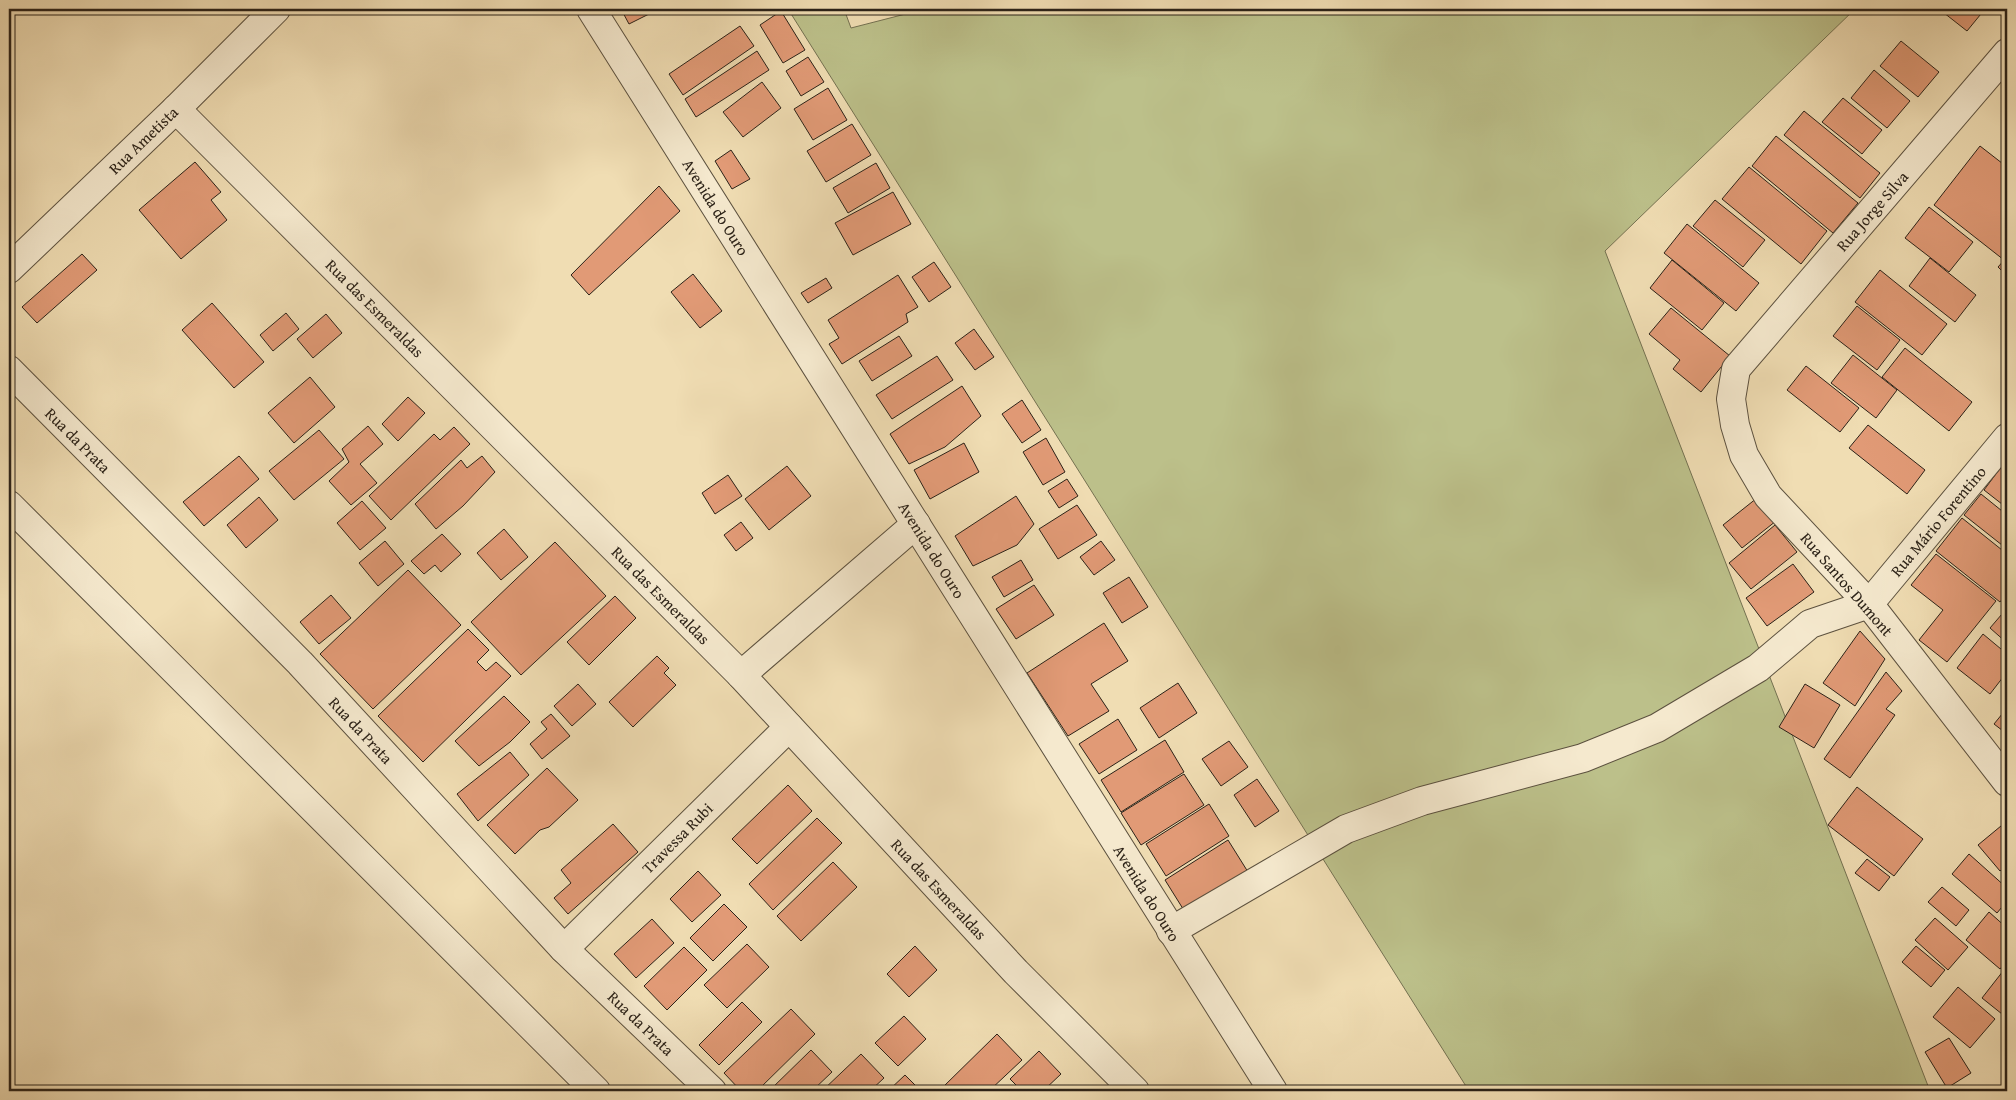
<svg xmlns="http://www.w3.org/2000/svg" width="2016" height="1100" font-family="'Gentium Book Plus',serif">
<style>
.green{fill:#bcc08a;stroke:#747151}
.building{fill:#e19a76;stroke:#2b2218}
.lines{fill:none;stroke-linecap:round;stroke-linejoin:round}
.minor-casing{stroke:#5c513f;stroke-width:30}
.minor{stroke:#f5e9ce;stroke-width:28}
.labels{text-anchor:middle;stroke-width:4.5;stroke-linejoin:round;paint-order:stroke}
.street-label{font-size:16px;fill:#2b2218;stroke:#f5e9ce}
</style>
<rect width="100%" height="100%" fill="#f0ddb3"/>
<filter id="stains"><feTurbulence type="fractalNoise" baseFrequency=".004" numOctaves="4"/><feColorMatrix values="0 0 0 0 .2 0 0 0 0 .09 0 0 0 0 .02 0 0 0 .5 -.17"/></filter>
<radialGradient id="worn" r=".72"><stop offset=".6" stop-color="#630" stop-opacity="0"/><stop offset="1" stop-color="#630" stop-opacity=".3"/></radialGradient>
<path class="green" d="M788,9H844L851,28L925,9H1855L1605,251L1930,1091H1469Z"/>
<g class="building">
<path d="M621,9H646L649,14L629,24Z"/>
<path d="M1939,9H1985L1967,31Z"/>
<path d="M781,11L805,50L783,63L760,25Z"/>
<path d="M740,26L754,46L683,95L669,74Z"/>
<path d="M1901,41L1939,72L1918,97L1880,66Z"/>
<path d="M757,51L769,70L696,117L685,99Z"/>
<path d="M808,57L824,82L801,96L786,71Z"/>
<path d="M1874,70L1910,101L1887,128L1851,98Z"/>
<path d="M762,82L781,108L743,137L723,112Z"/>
<path d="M828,88L847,120L813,140L794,109Z"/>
<path d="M1843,98L1882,130L1862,154L1822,122Z"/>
<path d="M1804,111L1880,173L1860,198L1784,135Z"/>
<path d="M852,124L871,155L826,182L807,151Z"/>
<path d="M1776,136L1858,203L1833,233L1752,166Z"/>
<path d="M1980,146L2007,167V255L2004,260L1934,205Z"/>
<path d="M731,150L750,179L732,189L715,161Z"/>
<path d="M195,162L221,192L211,200L227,220L181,259L139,210Z"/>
<path d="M876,163L890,188L848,213L833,188Z"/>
<path d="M1749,167L1827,231L1801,264L1722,199Z"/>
<path d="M659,186L680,211L589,295L571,275Z"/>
<path d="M893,192L911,224L853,255L835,223Z"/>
<path d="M1715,200L1765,240L1743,267L1693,226Z"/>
<path d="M1929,207L1973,242L1949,272L1905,238Z"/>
<path d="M1687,224L1759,283L1736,311L1664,253Z"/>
<path d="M82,254L97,270L37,323L22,307Z"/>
<path d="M2007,257V276L1998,267Z"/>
<path d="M1930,258L1976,295L1955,322L1909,286Z"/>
<path d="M1672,260L1724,303L1702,330L1650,288Z"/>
<path d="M934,262L951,287L929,302L912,277Z"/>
<path d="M1880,270L1947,324L1922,355L1855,302Z"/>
<path d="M693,274L722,311L700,328L671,292Z"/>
<path d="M898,275L918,307L906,314L908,322L842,364L829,344L839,338L828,320Z"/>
<path d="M826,278L832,288L808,303L801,293Z"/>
<path d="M212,303L264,362L234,388L182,330Z"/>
<path d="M1857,306L1900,340L1877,370L1833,336Z"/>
<path d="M1671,308L1730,356L1701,392L1673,369L1680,360L1649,334Z"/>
<path d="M286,313L299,329L273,351L260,335Z"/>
<path d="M326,314L342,333L313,358L297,339Z"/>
<path d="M974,329L994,357L975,370L955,343Z"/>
<path d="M899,336L912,356L872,381L859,361Z"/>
<path d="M1905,348L1972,402L1949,431L1882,377Z"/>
<path d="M1853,355L1897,390L1876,418L1831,383Z"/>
<path d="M937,356L953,380L892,419L876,395Z"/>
<path d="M1806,366L1859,408L1840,432L1787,390Z"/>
<path d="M310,377L335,407L294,443L268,413Z"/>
<path d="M962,386L981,416L945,447L909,464L890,434Z"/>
<path d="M408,397L425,413L398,441L382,424Z"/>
<path d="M1022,400L1041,430L1022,443L1002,414Z"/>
<path d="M1868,425L1925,470L1907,494L1849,448Z"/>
<path d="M368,426L383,444L360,464L377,483L351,505L329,481L349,462L342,449Z"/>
<path d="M454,427L470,444L391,520L369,496L434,434L440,440Z"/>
<path d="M319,430L344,459L294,500L269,471Z"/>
<path d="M1046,438L1065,472L1043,485L1023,452Z"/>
<path d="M964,443L979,472L930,499L914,470Z"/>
<path d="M239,456L259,479L204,526L183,502Z"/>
<path d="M482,456L495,472L463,506L436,529L415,504L461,460L467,468Z"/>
<path d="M2007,459V508L1984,490Z"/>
<path d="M787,466L811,496L769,530L745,499Z"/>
<path d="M728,475L742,496L715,514L702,493Z"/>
<path d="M1067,479L1078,496L1059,508L1048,491Z"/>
<path d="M1981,494L2007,515V549L1964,515Z"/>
<path d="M1016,496L1034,524L1017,545L973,566L955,536Z"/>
<path d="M259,497L278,520L246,548L227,525Z"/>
<path d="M1757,498L1776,521L1742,548L1723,525Z"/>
<path d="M362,501L386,528L360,550L337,523Z"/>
<path d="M1077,505L1097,535L1058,559L1039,529Z"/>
<path d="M1962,518L2007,554V574L2006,576L2007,577V593L2000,602L1936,551Z"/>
<path d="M741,522L753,538L736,551L724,535Z"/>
<path d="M1775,525L1797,552L1751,589L1729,563Z"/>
<path d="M504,529L528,557L501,580L477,553Z"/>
<path d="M442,534L461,554L441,572L435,565L424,574L411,561Z"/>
<path d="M385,541L404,564L378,586L359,563Z"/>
<path d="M1101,541L1115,560L1094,575L1080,557Z"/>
<path d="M555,542L606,596L521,675L471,622Z"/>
<path d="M1936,554L1996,601L1947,662L1919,640L1943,610L1911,585Z"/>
<path d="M1021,560L1033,580L1004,597L992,577Z"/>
<path d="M1793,564L1814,592L1767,626L1746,598Z"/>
<path d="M408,570L461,625L373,709L320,654Z"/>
<path d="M1129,577L1148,607L1122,623L1103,593Z"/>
<path d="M1034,585L1054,615L1016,639L996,609Z"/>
<path d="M331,595L351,618L319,644L300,622Z"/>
<path d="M615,596L636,618L589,665L567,642Z"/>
<path d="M2002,614L2007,618V643L1990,628Z"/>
<path d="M1104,623L1128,661L1091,684L1109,711L1068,736L1027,673Z"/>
<path d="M468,629L489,650L477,662L486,671L496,662L511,676L423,762L378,716Z"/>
<path d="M1860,631L1885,659L1855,706L1823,683Z"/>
<path d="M1983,634L2007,654V672L1990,694L1957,668Z"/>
<path d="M657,656L669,668L664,673L676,685L633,727L609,702Z"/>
<path d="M1886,672L1902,691L1886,709L1895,715L1850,778L1824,759Z"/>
<path d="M1178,683L1197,713L1159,738L1140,708Z"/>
<path d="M578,684L596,704L572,726L554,706Z"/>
<path d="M1805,684L1840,705L1814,748L1779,727Z"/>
<path d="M504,696L530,722L510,742L479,766L455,741Z"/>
<path d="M2007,708V734L1994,724Z"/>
<path d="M551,714L570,736L542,759L530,744L547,729L541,722Z"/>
<path d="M1118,719L1137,750L1099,774L1079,744Z"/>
<path d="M1165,740L1184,772L1121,812L1101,780Z"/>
<path d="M1229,741L1248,767L1221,786L1202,759Z"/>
<path d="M510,752L529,775L478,821L457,794Z"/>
<path d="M547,768L578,800L549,827L540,830L515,854L487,825Z"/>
<path d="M1184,774L1204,805L1141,845L1121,813Z"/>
<path d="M1257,779L1279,811L1255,827L1234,795Z"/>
<path d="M788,785L812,811L757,864L732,839Z"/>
<path d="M1857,787L1923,839L1894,876L1828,825Z"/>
<path d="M1209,804L1229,836L1166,876L1146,844Z"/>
<path d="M817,818L842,843L773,910L749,884Z"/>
<path d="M2007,821V865L2000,871L1978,845Z"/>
<path d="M613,824L638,852L568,914L554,898L571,883L561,870Z"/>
<path d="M1228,840L1248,872L1185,912L1165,880Z"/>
<path d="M1969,854L2007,888V901L1997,913L1952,874Z"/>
<path d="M1867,859L1890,877L1879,891L1855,873Z"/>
<path d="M833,862L857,887L801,941L777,916Z"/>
<path d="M698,871L721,895L692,922L670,899Z"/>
<path d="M1942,887L1969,910L1956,926L1928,902Z"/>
<path d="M724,904L747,927L713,961L690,938Z"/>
<path d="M1989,912L2007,928V961L2000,969L1966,940Z"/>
<path d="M1935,918L1968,947L1948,970L1915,940Z"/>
<path d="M652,919L674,943L636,978L614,954Z"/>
<path d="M747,944L769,967L727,1008L704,985Z"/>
<path d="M915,946L937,970L909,997L887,974Z"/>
<path d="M1916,946L1945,970L1931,987L1902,962Z"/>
<path d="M684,947L707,970L667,1010L644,986Z"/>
<path d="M2007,966V1018L1982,998Z"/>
<path d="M1958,987L1995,1019L1970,1048L1933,1017Z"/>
<path d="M742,1002L762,1022L719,1065L699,1045Z"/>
<path d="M791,1009L815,1034L757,1091H741L724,1073Z"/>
<path d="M904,1016L926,1039L898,1066L875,1043Z"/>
<path d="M997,1034L1022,1060L989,1091H945L942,1088Z"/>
<path d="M1949,1038L1971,1073L1947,1088L1925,1052Z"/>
<path d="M811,1050L832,1072L812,1091H769Z"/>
<path d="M1039,1051L1061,1074L1043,1091H1022L1010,1079Z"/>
<path d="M861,1054L884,1078L870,1091H822Z"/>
<path d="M905,1075L921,1091H888Z"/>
</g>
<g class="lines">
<g class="minor-casing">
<g id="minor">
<path d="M591,9L1273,1091"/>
<path d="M2007,53L1736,369L1731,399L1735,425L1744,455L1768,496L1869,604L2007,782"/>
<path d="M176,109L741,675L1016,972L1135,1091"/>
<path d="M9,269L176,109L276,9"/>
<path d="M9,370L300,663L564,949L712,1091"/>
<path d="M9,505L596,1091"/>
<path d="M741,675L916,524"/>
<path d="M1171,931L1346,829L1422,801L1583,758L1657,728L1758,668L1810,624L1869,604L2007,438"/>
<path d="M564,949L789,727"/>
</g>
</g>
<use href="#minor" class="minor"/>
</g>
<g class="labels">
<g class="street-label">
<text transform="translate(143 140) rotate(-44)" y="6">Rua Ametista</text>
<text transform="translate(716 207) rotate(58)" y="6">Avenida do Ouro</text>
<text transform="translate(1872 211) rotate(-49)" y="6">Rua Jorge Silva</text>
<text transform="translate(375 308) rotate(45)" y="6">Rua das Esmeraldas</text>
<text transform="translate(78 440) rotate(45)" y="6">Rua da Prata</text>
<text transform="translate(1938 521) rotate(-50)" y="6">Rua Mário Forentino</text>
<text transform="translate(932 550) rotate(58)" y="6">Avenida do Ouro</text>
<text transform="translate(1847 584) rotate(49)" y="6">Rua Santos Dumont</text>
<text transform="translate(661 595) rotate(45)" y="6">Rua das Esmeraldas</text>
<text transform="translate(361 730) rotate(47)" y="6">Rua da Prata</text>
<text transform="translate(677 838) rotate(-45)" y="6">Travessa Rubi</text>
<text transform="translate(939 889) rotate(47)" y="6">Rua das Esmeraldas</text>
<text transform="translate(1147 893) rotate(58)" y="6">Avenida do Ouro</text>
<text transform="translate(641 1023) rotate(44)" y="6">Rua da Prata</text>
</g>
</g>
<rect width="2016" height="1100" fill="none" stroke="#f0ddb3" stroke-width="30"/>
<rect x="10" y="10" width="1996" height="1080" fill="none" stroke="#2b2218" stroke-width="2.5"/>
<rect x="15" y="15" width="1986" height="1070" fill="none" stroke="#2b2218"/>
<rect width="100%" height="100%" filter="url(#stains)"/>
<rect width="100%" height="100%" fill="url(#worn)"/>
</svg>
